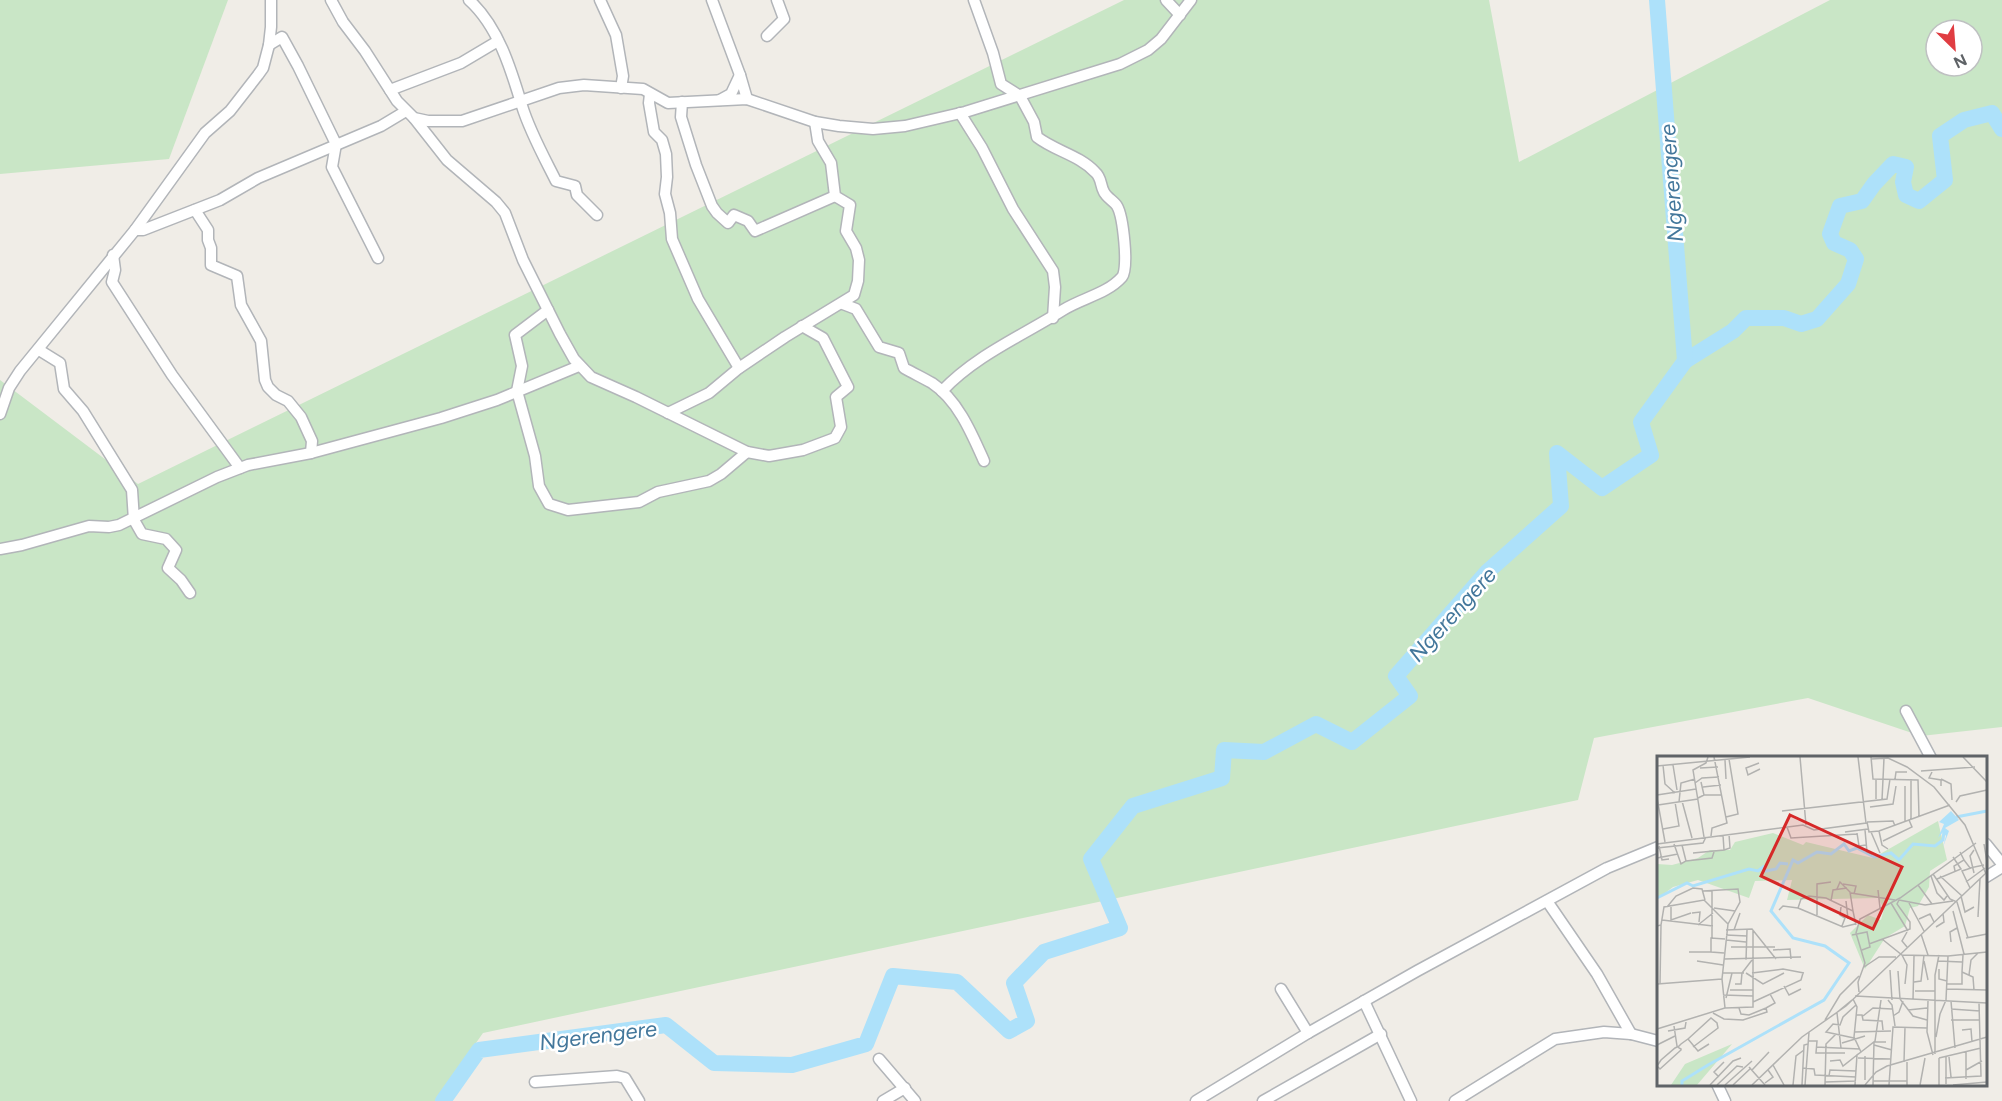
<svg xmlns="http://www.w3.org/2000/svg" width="2002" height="1101" font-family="Figtree,sans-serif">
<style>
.green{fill:#c9e6c6;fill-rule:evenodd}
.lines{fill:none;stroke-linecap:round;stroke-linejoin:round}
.river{stroke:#ade1fa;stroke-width:16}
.street-casing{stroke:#b2b5b9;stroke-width:13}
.street{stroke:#fff;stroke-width:10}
.labels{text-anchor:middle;stroke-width:5;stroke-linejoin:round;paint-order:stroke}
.water-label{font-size:22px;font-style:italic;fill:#43779b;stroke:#fff}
.inset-river{fill:none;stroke:#ade1fa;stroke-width:3}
.inset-road{fill:none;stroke:#b2b2b0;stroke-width:1.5}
.view{fill:#d62828;fill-opacity:0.15;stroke:#d62828;stroke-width:3}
.inset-edge{fill:none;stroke:#5f6367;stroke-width:3}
</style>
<rect width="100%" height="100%" fill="#f0ede7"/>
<g class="green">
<path d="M0,0H228L169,159L0,174Z"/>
<path d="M1124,0H1489L1519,162L1830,0H2002V727L1921,736L1808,698L1594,738L1578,800L483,1033L435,1101H0V380L138,484ZM1936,30H1972V66H1936Z"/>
</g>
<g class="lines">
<g class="river">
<path d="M1685,361L1733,331L1746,318H1784L1801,324L1817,319L1848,284L1856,259L1850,250L1834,243L1830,234L1840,206L1862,201L1874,184L1893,164L1906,167L1903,182L1906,195L1919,201L1945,180L1940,136L1964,120L1992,113L2002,129"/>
<path d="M443,1101L479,1050L666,1025L714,1063L792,1065L866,1044L893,976L957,982L1009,1031L1027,1021L1014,983L1044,952L1120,928L1091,859L1133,806L1222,778L1224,750L1264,752L1316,724L1352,742L1410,696L1396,676L1487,572L1561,506L1557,453L1602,488L1651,455L1641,422L1685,361L1657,0"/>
</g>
<g class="street-casing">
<g id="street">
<path d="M331,0L343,22L365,51L397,101L414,118L428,121H462L559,88L584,85L643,89L668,103L747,99L815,122L839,126L873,129L905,126L965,112L1120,64L1148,50L1161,39L1191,0"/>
<path d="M469,0C498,26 511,69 522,106C530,132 544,157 556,181L575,186L577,195L597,215"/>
<path d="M600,0L616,35L623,76L621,88"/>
<path d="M712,0L740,75L747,99"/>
<path d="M1166,0L1180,15"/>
<path d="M767,36L784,19L777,0"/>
<path d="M269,45L282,37L298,66L336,144L332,167L378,258"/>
<path d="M390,90L461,63L498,41"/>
<path d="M650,94L649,103L654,132L662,140L666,154L667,177L665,194L670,213L672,239L698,299L739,368"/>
<path d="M720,100L731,94L740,75"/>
<path d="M682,102L681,117L696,165L712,206L717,213L728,223L734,215L748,221L755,231L835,196"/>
<path d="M960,113L982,148L1013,209L1053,271L1055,287L1053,318"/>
<path d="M414,118L447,160L496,202L505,213L523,260L560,334L574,359L591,377L636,397L747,452L769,456L803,450L835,438L841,427L836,397L848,387L823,338L802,326"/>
<path d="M195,210L208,230V240L211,248V265L237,276L241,305L261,341L265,380L268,387L276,395L288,401L301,417L312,441L311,453"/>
<path d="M135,230H143L220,200L258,178L381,126L406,111"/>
<path d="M113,255L115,270L112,282L172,375L240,468"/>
<path d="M843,304L856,309L879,347L899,353L904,368C913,373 923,378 932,383C958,400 972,434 984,461"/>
<path d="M548,310L515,335L522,366L517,391L535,456L539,486L549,504L568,510L639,502L658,492L709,481L721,474L747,452"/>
<path d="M39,350L60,363L64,389L83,411L132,490L134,520L142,534L166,539L176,550L168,568L181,580L190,593"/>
<path d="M942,391C976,355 1022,336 1063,310C1082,298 1107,294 1122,277C1129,268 1123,216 1117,206C1114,201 1107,198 1104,192C1100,185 1102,178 1095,172C1079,155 1055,151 1037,137L1034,122L1020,96L1001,84L993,53L974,0"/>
<path d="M668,413L709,393L739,368L785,337L854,295L858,281L859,260L856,248L846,231L850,205L835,196L831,163L818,141L815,122"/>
<path d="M0,414L9,388L20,371L135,230L205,133L230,111L258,75L263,68L269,45L271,27V0"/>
<path d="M0,549L22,545L89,526L109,527L119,525L217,477L248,465L311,453L441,418L497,400L579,366"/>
<path d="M1906,711L1931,758"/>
<path d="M1986,844L2002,864"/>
<path d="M1986,877L2002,867"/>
<path d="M1547,901L1597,974L1631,1034"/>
<path d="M1281,989L1308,1033"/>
<path d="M1364,1001L1411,1101"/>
<path d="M879,1059L915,1101"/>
<path d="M535,1082L617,1076L625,1078L639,1101"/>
<path d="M1717,1084L1725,1101"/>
<path d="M883,1101L905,1088"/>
<path d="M1196,1101L1308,1033L1417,971L1607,868L1658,847"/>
<path d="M1263,1101L1381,1034"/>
<path d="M1455,1101L1555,1039L1604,1032L1631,1034L1658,1041"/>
</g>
</g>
<use href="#street" class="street"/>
</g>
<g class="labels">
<g class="water-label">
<text transform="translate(1671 183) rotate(-94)" y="8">Ngerengere</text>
<text transform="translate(1452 614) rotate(-48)" y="8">Ngerengere</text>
<text transform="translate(598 1035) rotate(-7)" y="8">Ngerengere</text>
</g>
</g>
<g transform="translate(1657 756)">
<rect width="330" height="330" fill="#f0ede7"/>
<path d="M281,65L290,104L273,115L272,131L261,150L253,152L248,170L228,182L208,213L193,177L211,159L224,164L227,153L221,142L130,144L135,124L98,125L92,142L41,124L16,131L0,143V108L15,109L41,102L53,94H73L78,86L116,77L146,89L149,86L216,102ZM75,288L40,329H14L28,308Z" fill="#c9e6c6"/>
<path d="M294,55L302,64L288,72L292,75L286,91L289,80L286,76L281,82L287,68L282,66Z" fill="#ade1fa"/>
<path class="inset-river" d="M299,61L330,55M0,142L30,127L36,130L92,113L101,115L106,111L109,115L119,113L123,107L131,108M25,329V325L51,309L167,244L192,207L168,190L136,182L114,155L136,104L141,107L160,96L174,98L187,88L192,95L200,92L217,101L234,97L242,104L256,88L278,90L286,84L287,75"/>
<path class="inset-road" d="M143,1L149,69M214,1L216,23L261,24L262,60M306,1L330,26M214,3L231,2L250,11L277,31L308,69L329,118M68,4L69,23M102,7L89,12L91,19L103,13M6,9L8,28L18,37M16,9L20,34M0,10L93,1M43,12L61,11M264,15L318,11M275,16L272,22L284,24V30M219,23V43M238,23L239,16H250M254,23V64M284,23L294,28L295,44M38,27L45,22L62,21M248,30V66M46,31L64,29M0,39L39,33M47,39H65M0,42L8,86M41,42L47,39L44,26M225,44L227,2M25,45L35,82M22,46L24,27L38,23M299,46L303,40L330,34M1,49L41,43M213,51L236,48L239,30M125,55L230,43L233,23M69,61L81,58L72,3M210,66L212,76L222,75L293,49M210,66L236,65L238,70M130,71L134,82L200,78M6,73L22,70L18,46M208,74L210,96L215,98M222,75L225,89L231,93M188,76L211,73M214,76L223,97M200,77L202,90L209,89M54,80L55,72L70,67L57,1M47,81L36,14L49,7L51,1M226,85L255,71L252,64M0,88L146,69L157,74L209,67L201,1M17,88L24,108L29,105L25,89M327,88L330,106M2,90L5,104L12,103M0,92L46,87L49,81M67,94L73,92L72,78M36,97L67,94L66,79M0,102L21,98M307,104L313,112L327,109M29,105L55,102L57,96M298,115L297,110L307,104L303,96M317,117L313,100L317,94M276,118L293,143L300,146L311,182M274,120L280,137L287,144L290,140M283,120L305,140M280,123L304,113L296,101M309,126L328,112M186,128L199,130L197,138M261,129L275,148M313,132L305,115L314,112M180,133L183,126L193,136L196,155M221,134L223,152M46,135L81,133L83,146L71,168M194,137L238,144M304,140L308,156L317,151M242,144L268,149L296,145M174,145L176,134L190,132M189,145L191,163M234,147L251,175M252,147L267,175M10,151L19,140L36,132L45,133L48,144M14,151V164L34,157M184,151L183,159L188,162L185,170M57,152L78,155M122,154L126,150L141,152M296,155L307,198M35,157L43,156L42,166M160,159V128L174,126M321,161L323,123M262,163L273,158L277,166M5,164L56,170M198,168L186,171L141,152L144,143L152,140L169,142L196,155L199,169M41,169L56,157M0,170L4,169L7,151L47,144L71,168L65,223L68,252L0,273M279,171L287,166L286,157M69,174L95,173L119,203M77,174L83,157M250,176L245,185L250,191M264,178L271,199M69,179L90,180M195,179L210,176L213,191L205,194M55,182V134M309,182L330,178M225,183L245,199L291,200L330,196M69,184L89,186M294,186L293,176L300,172M212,188L253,173V166L240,148L242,144M74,191H118M116,194L133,193L134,203M32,196H54M67,197L54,196V182L68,183M245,199L250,209L248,228M306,199L305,216L316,221L317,234M67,203L144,201M89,204L90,174M40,205L66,209M267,205L271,224M281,205L305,206M207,211L222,201H239M282,213V223L290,225M233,214L235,244M241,215L243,243L256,260L270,264M66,217H87M89,217L106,228L127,217M95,217L126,213L147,217M312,219L314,204L321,197M257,226L264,225L267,199M0,228L65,223M3,228L4,169M78,228H84L85,217L95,204M290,228H305V216M127,230L132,239L144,233M290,233L330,234M73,234H96M258,235H278M202,236L201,226L208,207L199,177L203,163L243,142L319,87M66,239L96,240M198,240L330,247M69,242L75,217M196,243L200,251L197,281L204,296L200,299L198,329M231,244L235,249L238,270M256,244L257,200M271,245L270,276L276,299M294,245L298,292M96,246L144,224L146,217M68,252L96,251V175M82,252L84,258L92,259L109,252L118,247L113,238M294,253L323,255M251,254L270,252M56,257L67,263L86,264L110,256L109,252M180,257L184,292M178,258L195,244M283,258L289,244L291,200M199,259H205L206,264L225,265L226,274M206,260L216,252L235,253M236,260L242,256L246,245M168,264L183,239L202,220M294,264H323M17,270L20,290L22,292L24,293V294L3,313L0,310L4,304L18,292L20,291H21L24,288L31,283L41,295L52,288M305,274L314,273L315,286M11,275L28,272L29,266M197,276L234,275M279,281L283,258M197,282L169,276L176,268L183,269L186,261L199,249M31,283L54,262L60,267L61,272L36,291M152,285H160L159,297H188M185,287L208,280M0,289L18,280M217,289L235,294M159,291L203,293M204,296L218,285L224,244M278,298V219L282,199M208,300V324M289,300V328M292,301L294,321M201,302L233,303M282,302L324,292M282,302V329M173,305L183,304L186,310L200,299M247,306L248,271M250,306V329M116,309L127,329M92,311L108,329M146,312L157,313L158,319L199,321M95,314L112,296M309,314L325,305M172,320L173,314L199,315M62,321L57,316L67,306M288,322L324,320L322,247M309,323V296M216,325H250M168,326L199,325M108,327L116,321L111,314M53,329L76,305L84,302M60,329L80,310L86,311M68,329L95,305M76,329L94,312M95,329L145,281L189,250L329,117M136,329L139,300L147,294M145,329L147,289L151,288M148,329L152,276M168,329L169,288L179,278M208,329L219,316L230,310L330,281M216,329L217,286H229M232,329L236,271L270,272M263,329L268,302M296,329L330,326"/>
<path class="view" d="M133,59L245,111L216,173L104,120Z"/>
<rect width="330" height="330" class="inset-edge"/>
</g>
<g transform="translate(1954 48) rotate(155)"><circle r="28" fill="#ffffff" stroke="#bfc1c2" stroke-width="1.5"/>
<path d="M0-4.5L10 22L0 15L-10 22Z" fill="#e03d42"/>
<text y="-9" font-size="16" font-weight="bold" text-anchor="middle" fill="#5f6367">N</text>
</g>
</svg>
